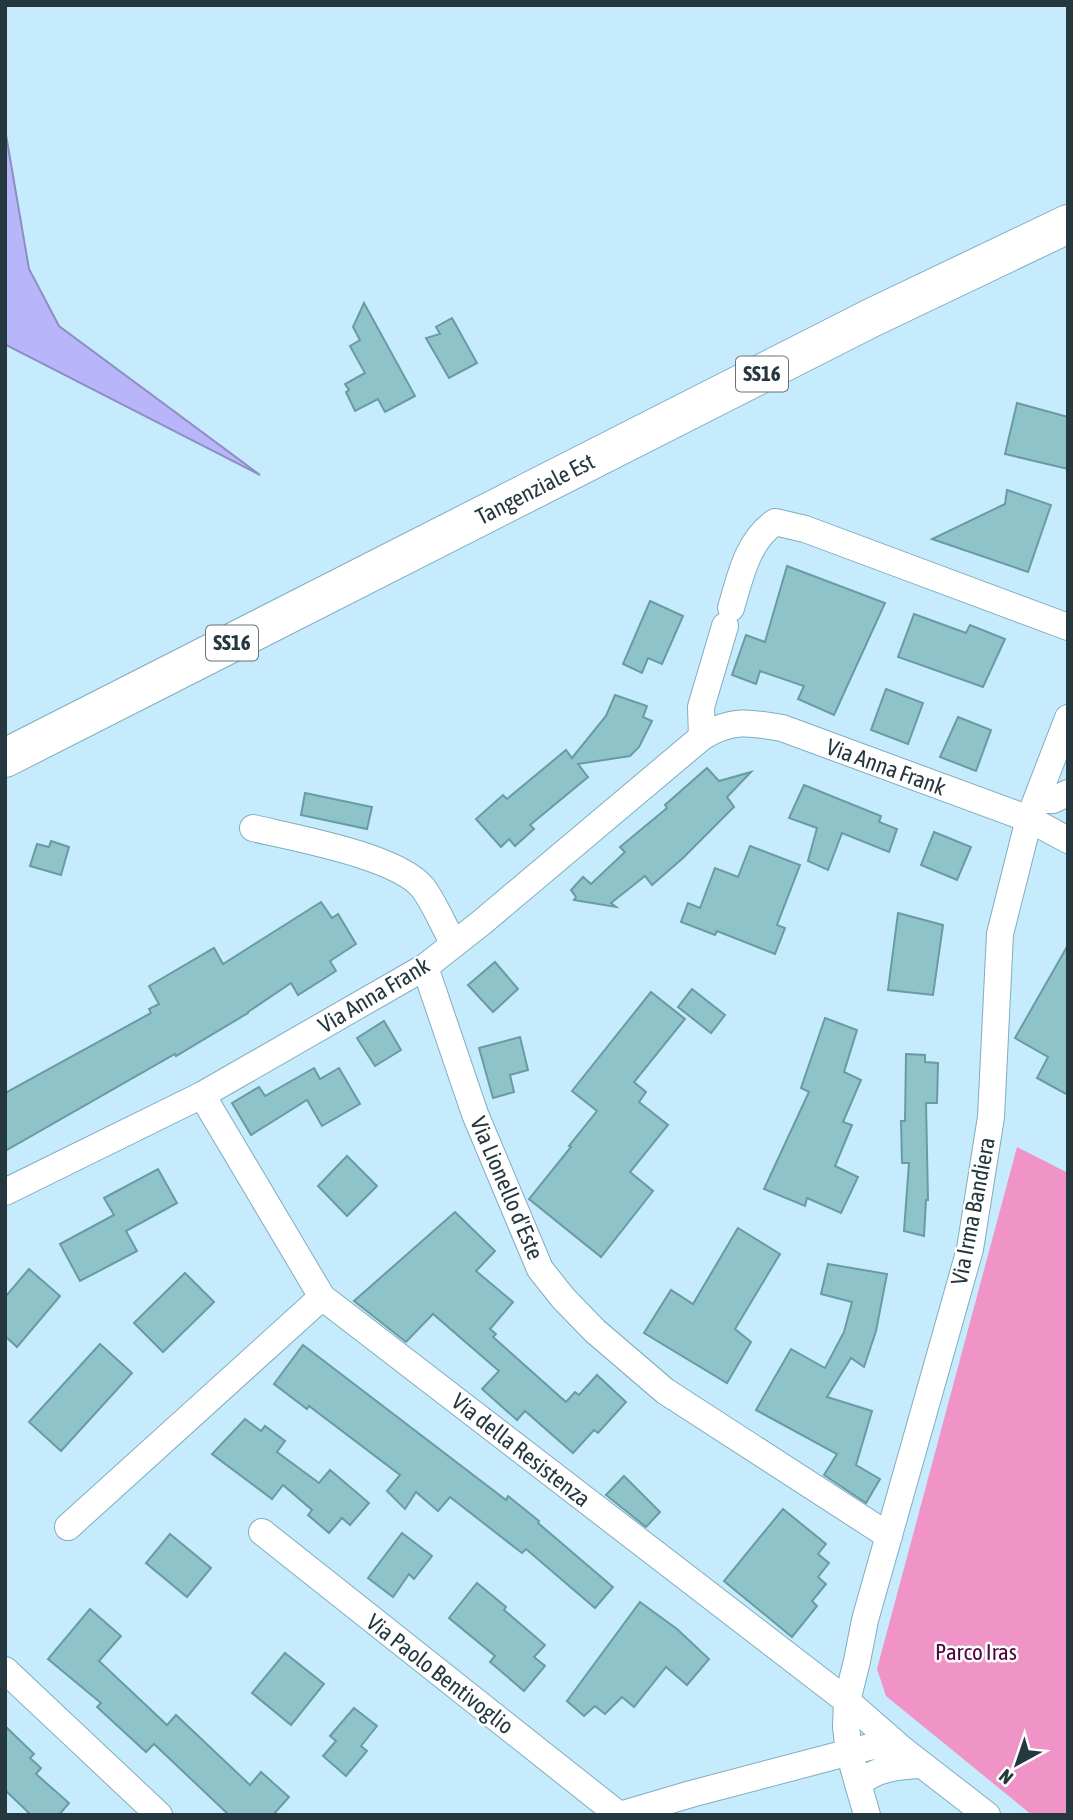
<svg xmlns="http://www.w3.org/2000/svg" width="1073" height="1820" font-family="'Asap Condensed',sans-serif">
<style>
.green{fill:#f093c6}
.water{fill:#b9b5fb;stroke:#8d8fc3;stroke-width:2}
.building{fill:#8fc3ca;stroke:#689ba2;stroke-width:2}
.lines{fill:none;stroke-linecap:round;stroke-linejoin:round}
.minor-casing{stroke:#80adc0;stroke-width:28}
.primary-casing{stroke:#80adc0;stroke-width:40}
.minor{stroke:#fff;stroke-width:26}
.primary{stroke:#fff;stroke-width:38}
.labels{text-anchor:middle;stroke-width:5;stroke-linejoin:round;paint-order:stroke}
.shield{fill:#fff;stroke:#667379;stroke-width:2}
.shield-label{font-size:21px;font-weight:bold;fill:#25373f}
.street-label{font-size:23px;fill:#25373f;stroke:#fff}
.park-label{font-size:23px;fill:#500437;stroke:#fff}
</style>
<rect width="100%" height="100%" fill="#c6ebfc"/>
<path class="green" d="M1017,1147L1068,1173V1815H1032L886,1696L877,1669Z"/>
<path class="water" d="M5,129L29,269L59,326L260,475L6,345Z"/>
<g class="building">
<path d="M364,303L415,396L385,412L378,399L355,411L346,392L349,390L345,384L365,373L350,346L360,340L353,327Z"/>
<path d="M452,318L477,363L449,378L426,338L440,334L436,327Z"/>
<path d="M1017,403L1068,417V469L1005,454Z"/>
<path d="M1007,490L1051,505L1028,572L932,539L1005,504Z"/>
<path d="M787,566L885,603L834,715L798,699L804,686L760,671L756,684L732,675L746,635L765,642Z"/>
<path d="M650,601L683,616L662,664L648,658L642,673L623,664Z"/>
<path d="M914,614L966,633L970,625L1005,639L983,687L898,657Z"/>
<path d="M886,689L923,703L908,744L871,730Z"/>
<path d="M615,695L647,706L643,717L652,721L639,747L630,756L578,764L588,777L530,825L534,829L515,846L509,839L501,847L476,819L503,795L507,799L566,750L572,758L606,716Z"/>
<path d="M958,717L991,730L976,771L940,757Z"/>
<path d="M707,768L719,781L751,772L727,797L734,807L683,858L652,885L645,876L611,903L616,907L574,900L576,897L571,890L583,877L591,884L625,852L620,847L667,808L665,805Z"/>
<path d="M804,785L881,816L879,822L897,829L889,852L842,833L828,870L808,861L817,828L789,818Z"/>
<path d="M305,793L372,807L367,829L301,815Z"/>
<path d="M934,832L971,847L957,880L921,865Z"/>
<path d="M51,841L69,847L61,875L30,866L37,844L49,847Z"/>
<path d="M750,846L800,865L777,925L785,928L775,954L717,931L715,935L681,922L688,903L700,908L715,868L738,877Z"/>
<path d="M321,902L332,918L338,914L356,944L330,961L336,971L298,995L291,983L248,1012V1013L176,1056L175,1054L5,1151V1093L151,1013L149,1009L159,1004L149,986L214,948L223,964Z"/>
<path d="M898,913L943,925L933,995L888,990Z"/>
<path d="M1068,945V1095L1037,1078L1048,1057L1015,1038Z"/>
<path d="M495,962L518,989L493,1012L468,985Z"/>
<path d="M692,989L725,1015L711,1033L678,1007Z"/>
<path d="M651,992L685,1019L634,1082L646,1092L639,1102L668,1125L630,1172L653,1191L601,1257L529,1199L571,1147L569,1146L597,1111L572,1091Z"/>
<path d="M825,1018L857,1030L844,1072L861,1080L843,1122L852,1125L835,1166L858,1177L841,1213L807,1198L805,1206L764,1189L809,1092L801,1088Z"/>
<path d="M384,1021L401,1050L375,1066L357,1038Z"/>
<path d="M520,1037L528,1070L510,1075L514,1092L493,1098L479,1048Z"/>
<path d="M906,1054L925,1055V1062L938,1063L937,1103H926L928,1200H926L924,1236L904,1231L909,1163H902L901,1121H905Z"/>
<path d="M314,1068L320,1079L339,1068L360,1104L322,1126L307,1100L251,1135L232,1103L259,1087L265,1096Z"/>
<path d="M347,1156L377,1186L347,1216L318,1186Z"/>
<path d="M158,1169L177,1203L126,1231L137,1251L80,1281L60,1244L114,1215L104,1198Z"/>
<path d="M455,1212L495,1251L476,1271L513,1302L490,1329L496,1334L493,1337L566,1402L575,1392L579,1395L597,1375L626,1402L598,1433L594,1430L573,1453L525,1411L517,1420L482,1389L499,1371L433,1314L406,1342L354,1301Z"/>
<path d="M738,1228L780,1254L735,1329L751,1342L727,1383L644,1333L671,1290L693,1304Z"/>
<path d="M828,1264L887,1274L876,1331L864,1367L851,1358L827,1397L872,1411L856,1465L880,1479L866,1503L824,1475L837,1454L756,1410L791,1349L825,1368L844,1332L852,1302L821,1294Z"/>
<path d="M29,1269L60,1296L17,1347L5,1336V1297Z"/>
<path d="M185,1273L214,1302L163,1352L134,1323Z"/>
<path d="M100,1344L132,1373L61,1451L29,1422Z"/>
<path d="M303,1345L506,1500L508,1496L539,1521L538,1523L613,1587L595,1608L526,1549L522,1553L450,1497L438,1511L416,1492L405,1509L387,1491L400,1475L309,1406L307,1409L274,1384Z"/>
<path d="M245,1419L261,1431L265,1426L285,1441L277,1452L319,1483L330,1470L369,1503L350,1525L342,1518L329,1533L308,1515L312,1510L283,1485L272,1499L212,1454Z"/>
<path d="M624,1476L660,1512L646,1527L606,1495Z"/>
<path d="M783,1509L826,1544L818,1554L829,1563L818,1577L826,1584L812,1601L817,1606L792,1637L724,1581Z"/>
<path d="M402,1533L432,1556L414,1579L409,1574L393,1597L368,1578Z"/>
<path d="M170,1534L211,1568L187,1597L146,1563Z"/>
<path d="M477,1583L506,1607L504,1610L545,1645L534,1657L545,1666L524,1691L490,1662L495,1656L449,1618Z"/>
<path d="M640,1602L677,1629L709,1659L687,1685L666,1667L634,1707L622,1697L605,1714L595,1706L584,1716L567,1701Z"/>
<path d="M90,1609L121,1636L99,1661L167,1725L176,1715L250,1785L261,1772L289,1797L273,1815H229L154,1744L146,1752L97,1707L101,1703L48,1659Z"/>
<path d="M285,1653L324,1684L291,1725L252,1693Z"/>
<path d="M354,1708L377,1726L361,1746L367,1751L346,1776L323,1756L336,1741L330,1736Z"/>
<path d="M5,1726L34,1754L30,1758L41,1768L36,1774L69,1803L59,1815H31L5,1790Z"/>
</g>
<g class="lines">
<g class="minor-casing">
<g id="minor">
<path d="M731,608C740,578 747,541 775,522L805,529L1068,627"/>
<path d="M702,737L701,707L725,626"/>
<path d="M1037,800H1053L1068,793"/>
<path d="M253,828C294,838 398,856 423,888C435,904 444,927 454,944"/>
<path d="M425,967L475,1114L540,1269L563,1298L595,1331L665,1391L889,1536"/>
<path d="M202,1095L322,1297L847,1701L903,1750L987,1815"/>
<path d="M5,1192L202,1095L425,967L481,923L702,737C731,719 749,722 782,728L1029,819L1068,840"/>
<path d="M68,1527L322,1297"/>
<path d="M262,1532L619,1815"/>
<path d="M5,1670L159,1815"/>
<path d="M858,1784C876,1768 899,1766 922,1765"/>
<path d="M620,1815L691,1794L873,1746L903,1750"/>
<path d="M867,1815L849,1752L846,1727L847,1701L857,1661L865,1620L970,1249L991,1117L1000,934L1029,819L1068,718"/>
</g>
</g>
<g class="primary-casing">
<path id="primary" d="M5,758L871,318L1068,224"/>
</g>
<use href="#minor" class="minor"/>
<use href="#primary" class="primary"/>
</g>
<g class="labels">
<g class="shield">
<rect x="736" y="356.5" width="52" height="35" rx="5"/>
<rect x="206" y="625.5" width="52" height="35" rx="5"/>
</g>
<g class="shield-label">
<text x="762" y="381">SS16</text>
<text x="232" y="650">SS16</text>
</g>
<g class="street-label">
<text transform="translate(535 489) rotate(-27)" y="8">Tangenziale Est</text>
<text transform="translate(886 767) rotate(20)" y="8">Via Anna Frank</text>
<text transform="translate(374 995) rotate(-31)" y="8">Via Anna Frank</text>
<text transform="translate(507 1188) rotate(67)" y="8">Via Lionello d'Este</text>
<text transform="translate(973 1211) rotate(-79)" y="8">Via Irma Bandiera</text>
<text transform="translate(521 1450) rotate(38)" y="8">Via della Resistenza</text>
<text transform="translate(440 1674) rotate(38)" y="8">Via Paolo Bentivoglio</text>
</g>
<g class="park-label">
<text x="976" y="1660">Parco Iras</text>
</g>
</g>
<rect width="1073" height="1820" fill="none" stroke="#25373f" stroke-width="14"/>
<g transform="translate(1017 1764) rotate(220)" stroke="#ffffff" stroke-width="5" paint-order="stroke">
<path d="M0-5L12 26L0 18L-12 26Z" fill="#25373f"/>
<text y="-10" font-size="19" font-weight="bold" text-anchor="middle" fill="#25373f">N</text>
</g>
</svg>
